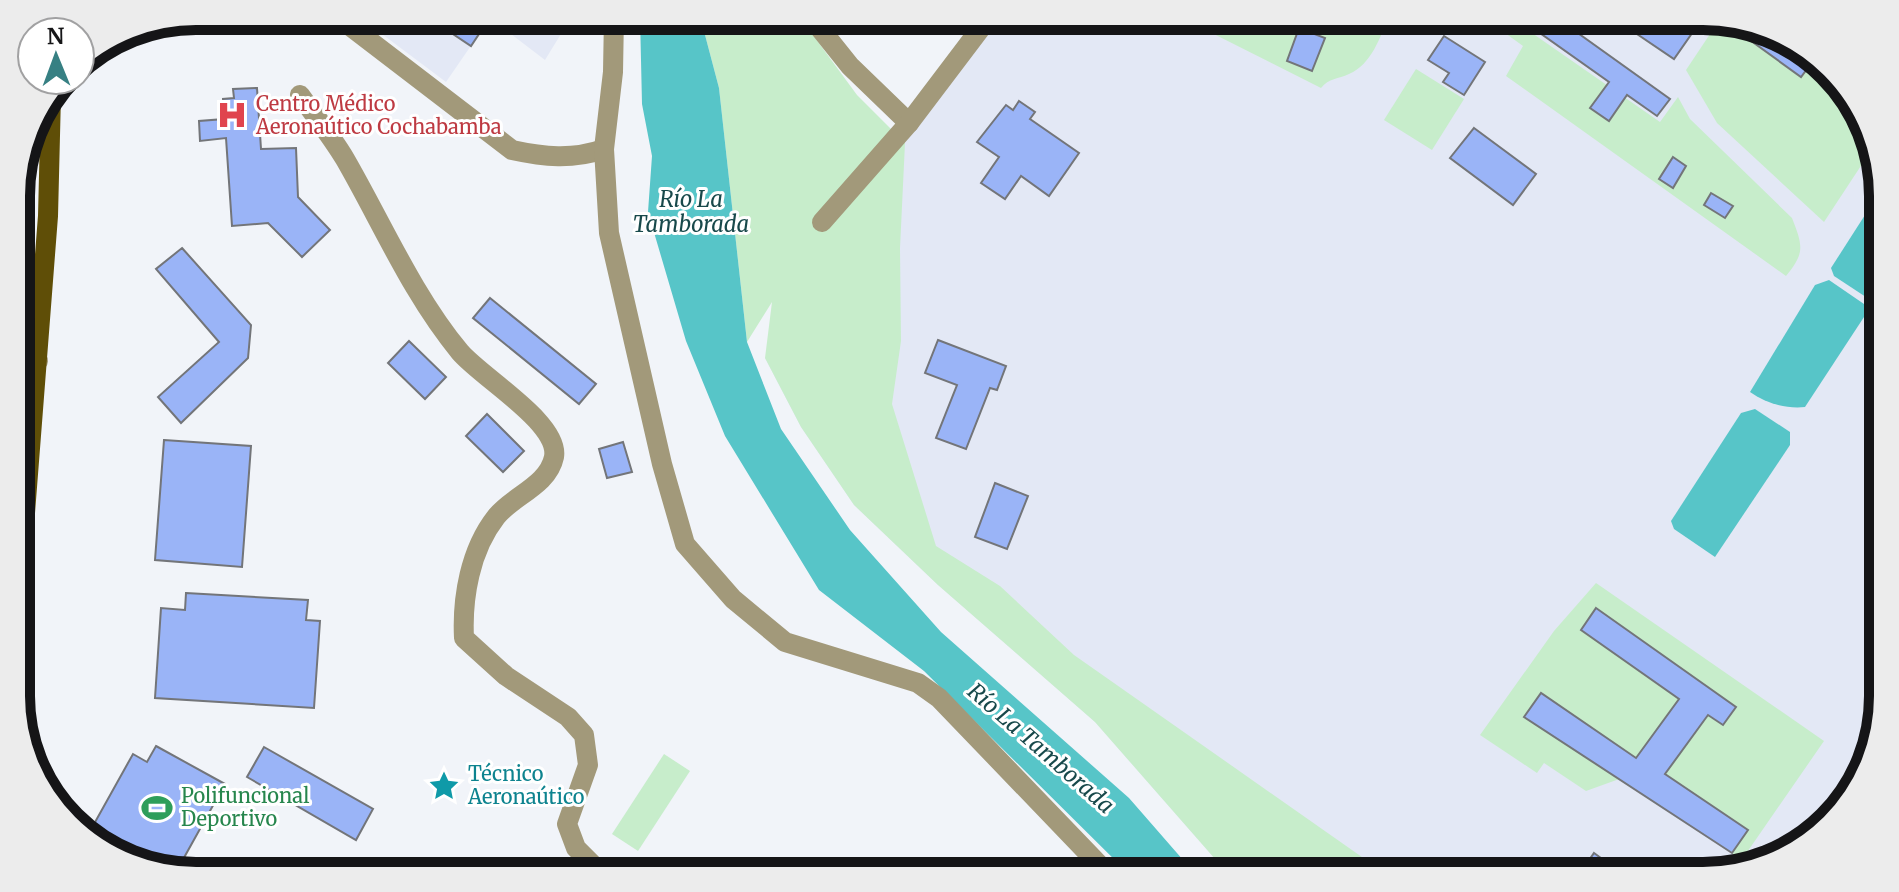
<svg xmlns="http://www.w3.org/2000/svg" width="1899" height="892" font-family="Merriweather,serif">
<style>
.built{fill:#e3e8f5}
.green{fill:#c7edcb}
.water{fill:#57c5c8}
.building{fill:#9ab4f7;stroke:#737579;stroke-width:2}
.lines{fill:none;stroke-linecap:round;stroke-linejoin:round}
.minor{stroke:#a2997a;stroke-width:20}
.major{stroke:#5f4e07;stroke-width:20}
.labels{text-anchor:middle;stroke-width:6;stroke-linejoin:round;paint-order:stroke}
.health-label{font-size:20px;fill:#be3a42;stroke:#fff;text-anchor:start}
.culture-label{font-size:20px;fill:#0d838f;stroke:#fff;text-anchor:start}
.leisure-label{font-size:20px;fill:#27864d;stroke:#fff;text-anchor:start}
.water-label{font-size:22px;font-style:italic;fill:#18494b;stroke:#fff}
.rim{fill:none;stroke:#151517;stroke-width:10}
</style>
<rect width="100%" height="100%" fill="#f1f4f9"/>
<g class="built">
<path d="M358,16H572L545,60L490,18L446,82Z"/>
<path d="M997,16H1703L1772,30L1846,87L1881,172L1883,696L1869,765L1803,845L1714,876H1230L1095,722L938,585L854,505L801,427L765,358L905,143Z"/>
</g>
<g class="green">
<path d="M700,16H799L857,95L905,143L900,248L901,341L892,404L936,546L1000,586L1074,655L1389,876H1230L1095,722L938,585L854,505L801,427L765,358L772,302L747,342L719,88Z"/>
<path d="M1389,16C1380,37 1372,64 1349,74C1338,79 1329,78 1321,88L1180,17Z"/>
<path d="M1508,16H1524L1519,24L1660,122L1678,97L1690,119L1792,218C1803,246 1805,253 1786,276L1506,76L1523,46L1494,25Z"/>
<path d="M1720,19L1772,30L1846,87L1872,149L1824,222L1717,123L1686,70Z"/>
<path d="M1416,69L1464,99L1432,150L1384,120Z"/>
<path d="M1596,583L1824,741L1741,861L1732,853L1747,830L1638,756L1622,778L1586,791L1544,763L1537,773L1480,735L1554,631Z"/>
<path d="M664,754L690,771L638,851L612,834Z"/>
</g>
<g class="water">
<path d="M640,16H700L719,88L747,342L781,429L850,530L941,632L1129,798L1197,876H1131L924,671L819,590L725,436L686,341L648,212L652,156L642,104Z"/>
<path d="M1881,190L1882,296L1875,303L1834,276L1831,268Z"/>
<path d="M1829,280L1864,304V317L1805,407C1785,409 1766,403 1750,392L1815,285Z"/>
<path d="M1755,409L1790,432V445L1715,557L1674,529L1671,521L1741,413Z"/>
</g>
<g class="building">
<path d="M426,16H491L471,46Z"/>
<path d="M1516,16H1554L1670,99L1657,116L1627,95L1609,121L1590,108L1609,82Z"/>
<path d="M1645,16H1704L1674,59L1634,32Z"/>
<path d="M1722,20L1759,27L1810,65L1801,77Z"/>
<path d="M1299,28L1325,38L1312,71L1287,61Z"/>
<path d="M1444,36L1485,62L1464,95L1443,82L1449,73L1428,60Z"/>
<path d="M257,88L261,149L296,148L298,197L330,230L302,257L268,223L232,226L226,138L200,141L199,121L224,119L223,99L234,98L233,89Z"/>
<path d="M1019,101L1035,112L1030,119L1079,153L1049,196L1021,176L1005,199L981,183L999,157L977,142L1006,105L1013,110Z"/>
<path d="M1474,128L1536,174L1513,205L1450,158Z"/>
<path d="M1673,157L1686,166L1673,188L1659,179Z"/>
<path d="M1711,193L1733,206L1725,218L1704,205Z"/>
<path d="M182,248L251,325L248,358L181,423L158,397L219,342L156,269Z"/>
<path d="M490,298L596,384L579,404L473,318Z"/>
<path d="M938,340L1006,366L997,390L990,388L966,449L936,438L957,385L925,373Z"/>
<path d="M409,341L446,377L425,399L388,363Z"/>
<path d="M487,414L524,451L503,472L466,436Z"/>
<path d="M164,440L251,446L242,567L155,560Z"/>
<path d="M623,442L632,472L607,478L599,449Z"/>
<path d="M995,483L1028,496L1007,549L975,537Z"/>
<path d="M186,593L308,600L306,620L320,621L314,708L155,698L161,608L185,610Z"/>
<path d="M1596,608L1736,707L1723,725L1708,715L1665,774L1748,830L1732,853L1524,717L1541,693L1636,758L1679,699L1581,630Z"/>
<path d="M156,746L225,784L176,872L127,862L89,833L133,754L147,762Z"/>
<path d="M264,747L373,809L356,840L247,777Z"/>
<path d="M1594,853L1626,876H1578Z"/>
</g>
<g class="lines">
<g class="minor">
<path d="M337,16L512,150C544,157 572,160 604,149"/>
<path d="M614,16L613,72L604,149L609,233L662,464L685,544L733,599L785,642L918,683L939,698L1110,876"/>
<path d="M810,16L850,66L909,123"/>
<path d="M300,95C315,116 332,137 345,159C382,223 412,294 460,352C482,378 560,423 554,457C548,486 512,496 496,517C470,550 462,598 464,638L506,676L568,717L584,735L588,765L567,824L576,848L604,876"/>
<path d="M822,222L909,123L990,16"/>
<path d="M17,360L38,361"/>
</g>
<path class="major" d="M17,616L48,216L51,95"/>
</g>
<defs>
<g id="hospital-bare" transform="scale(2.4)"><path d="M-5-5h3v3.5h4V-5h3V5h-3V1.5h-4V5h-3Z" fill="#e0444e" stroke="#fff" stroke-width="2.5" paint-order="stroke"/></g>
<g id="sight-bare" transform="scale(2.4)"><path d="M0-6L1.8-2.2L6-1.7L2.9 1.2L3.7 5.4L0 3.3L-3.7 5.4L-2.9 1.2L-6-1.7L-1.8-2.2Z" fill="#0f9aa8" stroke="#fff" stroke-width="2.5" paint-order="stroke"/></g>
<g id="stadium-bare" transform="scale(2.4)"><path d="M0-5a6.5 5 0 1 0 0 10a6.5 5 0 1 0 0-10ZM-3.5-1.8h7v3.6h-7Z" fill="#2e9e5b" stroke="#fff" stroke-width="2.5" paint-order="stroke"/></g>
</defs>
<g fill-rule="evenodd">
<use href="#hospital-bare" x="232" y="115"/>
<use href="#sight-bare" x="444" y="786"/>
<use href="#stadium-bare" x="157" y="808"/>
</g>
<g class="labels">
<g class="health-label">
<text x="256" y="111">Centro Médico<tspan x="256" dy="23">Aeronaútico Cochabamba</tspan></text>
</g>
<g class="culture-label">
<text x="468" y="781">Técnico<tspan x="468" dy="23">Aeronaútico</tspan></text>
</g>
<g class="leisure-label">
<text x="181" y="803">Polifuncional<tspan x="181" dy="23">Deportivo</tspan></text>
</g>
<g class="water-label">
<text x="691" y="207">Río La<tspan x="691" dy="25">Tamborada</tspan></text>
<text transform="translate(1041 748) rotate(41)" y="8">Río La Tamborada</text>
</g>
</g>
<path d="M0 0H1899V892H0ZM196 30H1703A166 166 0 0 1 1869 196V696A166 166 0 0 1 1703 862H196A166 166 0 0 1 30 696V196A166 166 0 0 1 196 30Z" fill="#ececec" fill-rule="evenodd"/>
<path class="rim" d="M196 30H1703A166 166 0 0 1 1869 196V696A166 166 0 0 1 1703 862H196A166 166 0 0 1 30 696V196A166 166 0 0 1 196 30Z"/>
<g transform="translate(56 56) rotate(359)"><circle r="38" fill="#ffffff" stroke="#a1a1a2" stroke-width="2"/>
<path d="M0-6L14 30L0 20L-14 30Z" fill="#378083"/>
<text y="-12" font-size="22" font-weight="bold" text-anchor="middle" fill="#151517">N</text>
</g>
</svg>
